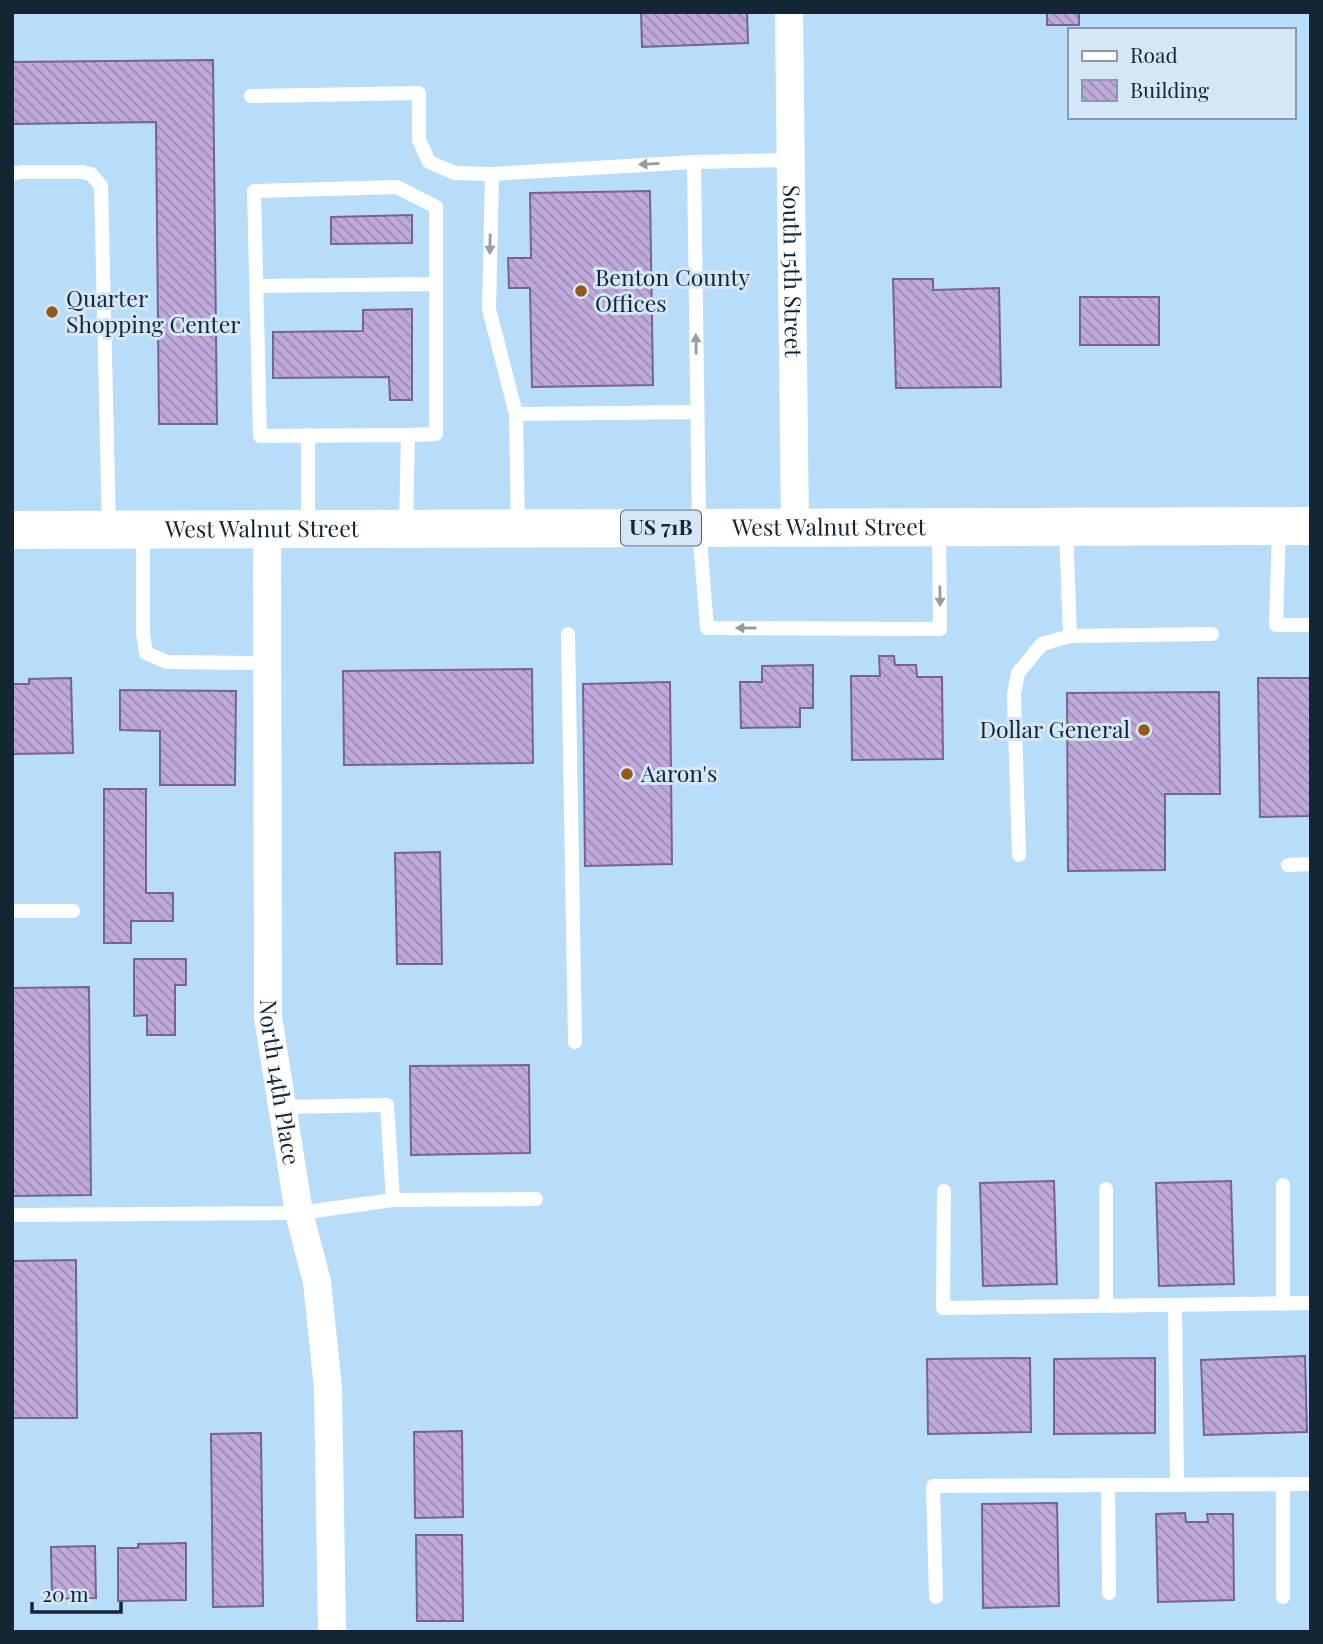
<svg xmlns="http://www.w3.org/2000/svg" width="1323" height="1644" font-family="'Playfair Display',serif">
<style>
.building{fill:url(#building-back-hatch);stroke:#776390;stroke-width:2}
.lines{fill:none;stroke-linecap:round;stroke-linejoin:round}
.lane{stroke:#fff;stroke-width:14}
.street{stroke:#fff;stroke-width:28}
.primary{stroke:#fff;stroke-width:38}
.oneway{fill:#959da4}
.poi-dot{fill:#935916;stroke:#d5e7f7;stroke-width:2.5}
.labels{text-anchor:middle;stroke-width:6;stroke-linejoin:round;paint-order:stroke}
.shield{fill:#d5e7f7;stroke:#4e606e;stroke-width:2}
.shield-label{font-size:21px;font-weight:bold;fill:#142634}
.street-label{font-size:23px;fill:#142634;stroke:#d5e7f7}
.poi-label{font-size:23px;fill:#142634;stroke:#d5e7f7;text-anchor:start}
</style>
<defs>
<pattern id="building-back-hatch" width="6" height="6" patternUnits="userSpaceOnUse" patternTransform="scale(1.75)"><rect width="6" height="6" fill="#bfaadb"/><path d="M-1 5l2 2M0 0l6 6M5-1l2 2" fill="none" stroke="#9a8ab2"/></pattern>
</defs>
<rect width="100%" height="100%" fill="#b8ddfb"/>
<g class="building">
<path d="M641,12H747L748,43L642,47Z"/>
<rect x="1047" y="12" width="32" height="13"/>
<path d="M213,60L217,424H159L156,122L12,124V62Z"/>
<path d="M650,191L653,385L532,387L530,288H509L508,258H531L530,193Z"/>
<path d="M412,215V243L331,244V217Z"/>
<path d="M893,279H933V290L999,288L1001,387L896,388Z"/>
<rect x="1080" y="297" width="79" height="48"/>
<path d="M412,309V400H390L389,377L273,378V332L363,331V310Z"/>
<path d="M879,656H894L895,665H916L917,677H942L943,759L852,760L851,676H880Z"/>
<path d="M813,665V708H800V727L741,728L740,682H762V666Z"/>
<path d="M532,669L533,763L344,765L343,671Z"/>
<path d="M71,678L73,753L12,754V684H29V679Z"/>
<path d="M1258,678H1311V816L1260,817Z"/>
<path d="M670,682L672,864L585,866L583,684Z"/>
<path d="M120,690L236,691L235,785H160V731L120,730Z"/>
<path d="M1219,692L1220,794H1165V870L1068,871L1067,693Z"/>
<path d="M104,789H146V893H173V921H131V943H104Z"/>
<path d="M440,852L442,964H397L395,853Z"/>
<path d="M134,959H186V985H175V1035H147V1015L134,1016Z"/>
<path d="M89,987L91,1195L12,1196V988Z"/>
<path d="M529,1065L530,1153L411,1155L410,1066Z"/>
<path d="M1054,1181L1057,1284L983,1286L980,1183Z"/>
<path d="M1231,1181L1234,1284L1159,1286L1156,1183Z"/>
<path d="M76,1260L77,1418H12V1261Z"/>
<path d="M1305,1356L1307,1432L1204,1435L1201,1360Z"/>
<path d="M1030,1358L1031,1432L928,1434L927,1359Z"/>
<path d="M1155,1358V1433L1054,1434V1359Z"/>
<path d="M462,1431L463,1517L415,1518L414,1432Z"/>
<path d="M261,1433L263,1606L213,1607L211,1434Z"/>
<path d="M1057,1503L1059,1606L983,1608L982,1504Z"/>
<path d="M1185,1513L1186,1522H1208L1207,1514H1233L1234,1600L1158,1602L1156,1514Z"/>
<path d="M416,1535H462L463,1621H417Z"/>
<path d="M186,1543V1600L118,1601V1548H138V1544Z"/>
<path d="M95,1546L96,1598L52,1599L51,1547Z"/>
</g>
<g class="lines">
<g class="lane">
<path d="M251,96L419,93V140L429,162L455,173L492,174"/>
<path d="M694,162L791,160"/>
<path d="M12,174L21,172H82L91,174L101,186L109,528"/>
<path d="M257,286L436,284"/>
<path d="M516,414L489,309L492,174L694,162L699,528L707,628L940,629L939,529"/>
<path d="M406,527L408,435L436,434V207L397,187L254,191L260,436L408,435"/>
<path d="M1279,527L1276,625H1311"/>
<path d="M308,528V435"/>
<path d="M518,528L516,414L697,412"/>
<path d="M1066,528L1070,636L1212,634"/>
<path d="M143,529V634L146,653L167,662L268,663"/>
<path d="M568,634L575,1042"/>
<path d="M1019,855L1014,694L1018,673L1042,644L1070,636"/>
<path d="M1288,865L1311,864"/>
<path d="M12,911H73"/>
<path d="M1283,1185V1304"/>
<path d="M944,1191L943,1308L1311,1303"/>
<path d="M393,1200L536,1199"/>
<path d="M12,1215L299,1213L393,1200L387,1105L282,1107"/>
<path d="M1175,1305L1177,1485"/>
<path d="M1106,1306V1189"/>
<path d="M1108,1485L1109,1593"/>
<path d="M936,1597L933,1486L1311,1484"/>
<path d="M1283,1597V1484"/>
</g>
<g class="street">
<path id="s1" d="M789,12L795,528"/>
<path id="s2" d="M267,528L268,1017L299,1213L317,1282L328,1388L332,1632"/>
</g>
<path class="primary" id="s3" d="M12,530L1311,526"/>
</g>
<defs><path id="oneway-solid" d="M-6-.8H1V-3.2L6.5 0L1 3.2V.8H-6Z" transform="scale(1.75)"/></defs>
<g class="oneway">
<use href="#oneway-solid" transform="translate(649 164) rotate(177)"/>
<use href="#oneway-solid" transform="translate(490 244) rotate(91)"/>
<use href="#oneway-solid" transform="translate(696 344) rotate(-91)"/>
<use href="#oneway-solid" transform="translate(940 596) rotate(89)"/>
<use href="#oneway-solid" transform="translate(746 628) rotate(-180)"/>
</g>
<g class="poi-dot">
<circle cx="581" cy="291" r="7"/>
<circle cx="52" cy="312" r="7"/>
<circle cx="1144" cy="730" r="7"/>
<circle cx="627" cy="774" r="7"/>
</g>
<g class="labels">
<rect class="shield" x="621" y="510.5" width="80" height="35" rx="5"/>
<g class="shield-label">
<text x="661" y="535">US 71B</text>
</g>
<g class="street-label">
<text dy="8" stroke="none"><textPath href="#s1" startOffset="259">South 15th Street</textPath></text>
<text dy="8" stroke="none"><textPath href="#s3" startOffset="817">West Walnut Street</textPath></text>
<text dy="8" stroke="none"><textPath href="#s3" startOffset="250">West Walnut Street</textPath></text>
<text dy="8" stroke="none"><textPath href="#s2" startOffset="555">North 14th Place</textPath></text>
</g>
<g class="poi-label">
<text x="595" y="286">Benton County<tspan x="595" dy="26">Offices</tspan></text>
<text x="66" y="307">Quarter<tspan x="66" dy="26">Shopping Center</tspan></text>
<text x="1130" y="738" text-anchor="end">Dollar General</text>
<text x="641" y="782">Aaron's</text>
</g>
</g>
<rect width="1323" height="1644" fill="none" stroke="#142634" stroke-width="28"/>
<rect x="1068" y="28" width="228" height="91" fill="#d5e7f7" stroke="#889aa9" stroke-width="2"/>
<rect x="1082" y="51" width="35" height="10" fill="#ffffff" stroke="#889aa9" stroke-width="2"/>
<text x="1130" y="63" font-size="21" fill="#142634">Road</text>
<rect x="1082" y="80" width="35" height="21" fill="url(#building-back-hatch)" stroke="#889aa9" stroke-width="2"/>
<text x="1130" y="98" font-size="21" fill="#142634">Building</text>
<path d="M32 1602v10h89v-10" fill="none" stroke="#142634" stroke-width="3.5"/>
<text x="42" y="1602" font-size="21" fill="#142634" stroke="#d5e7f7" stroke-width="5" paint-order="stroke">20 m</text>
</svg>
